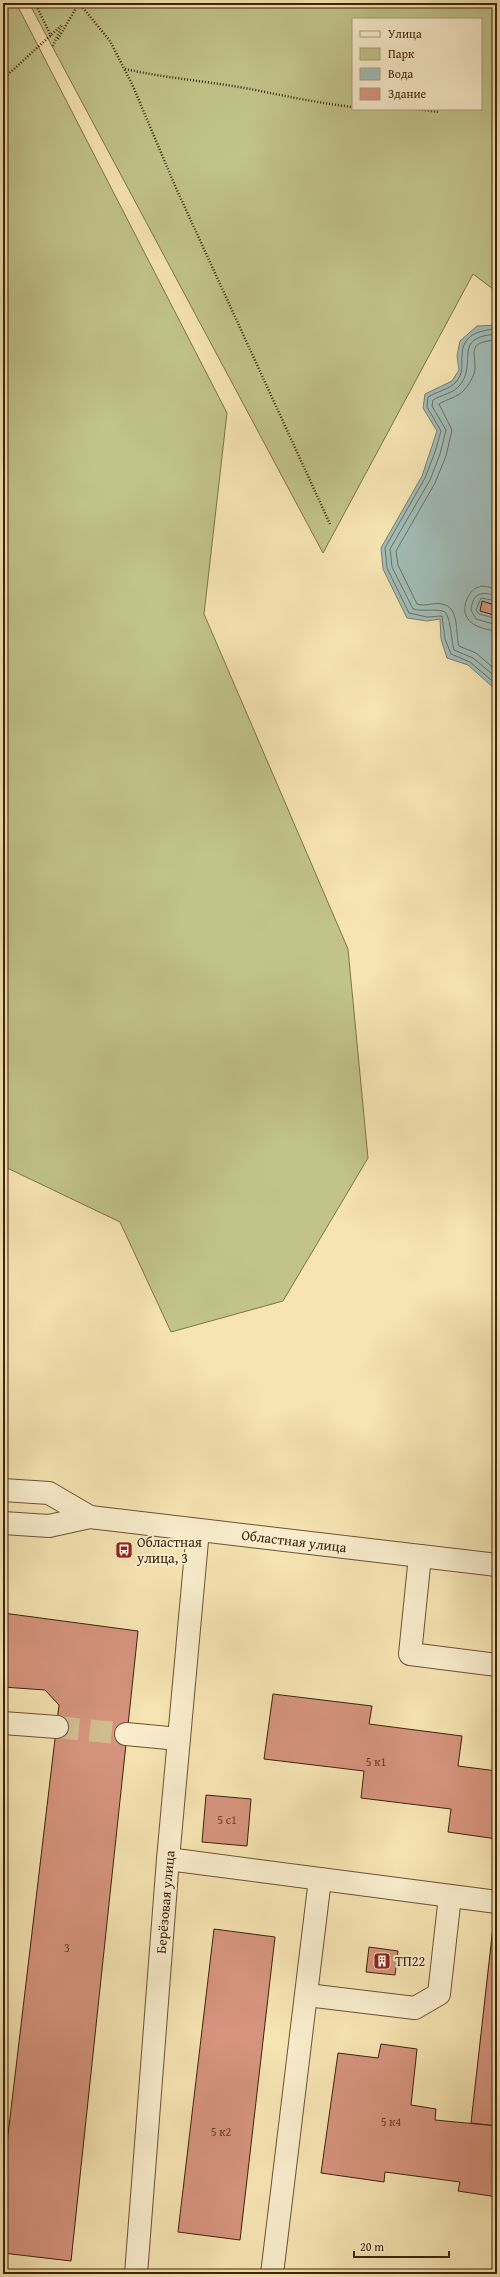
<svg xmlns="http://www.w3.org/2000/svg" width="500" height="2277" font-family="'Gentium Book Plus',serif">
<style>
.green{fill:#c1c389;stroke:#80734a;fill-rule:evenodd}
.water{fill:#a1bcb7;stroke:#797f72}
.lines{fill:none;stroke-linecap:round;stroke-linejoin:round}
.shore{stroke:#707060;stroke-width:1}
.building{fill:#d6947e;stroke:#3e230a}
.minor-tunnel{stroke:#d1bd90;stroke-width:22;stroke-dasharray:22 11;stroke-linecap:butt}
.minor-casing{stroke:#6c5334;stroke-width:24}
.path{stroke:#3e230a;stroke-width:2.5;stroke-dasharray:1 2;stroke-linecap:butt}
.minor{stroke:#f9edcd;stroke-width:22}
.labels{text-anchor:middle;stroke-width:4;stroke-linejoin:round;paint-order:stroke}
.number-label{font-size:12px;fill:#643f27}
.street-label{font-size:14px;fill:#3e230a;stroke:#f9edcd}
.poi-label{font-size:14px;fill:#3e230a;stroke:#f9edcd;text-anchor:start}
</style>
<rect width="100%" height="100%" fill="#f6e4b2"/>
<filter id="stains"><feTurbulence type="fractalNoise" baseFrequency=".005" numOctaves="4"/><feColorMatrix values="0 0 0 0 .2 0 0 0 0 .09 0 0 0 0 .02 0 0 0 .5 -.17"/></filter>
<radialGradient id="worn" r=".72"><stop offset=".6" stop-color="#630" stop-opacity="0"/><stop offset="1" stop-color="#630" stop-opacity=".3"/></radialGradient>
<g class="green">
<path d="M3,3H16L227,413L204,614L348,949L368,1158L283,1301L171,1332L120,1222L3,1166Z"/>
<path d="M29,3H497V292L473,274L323,553ZM353,19H481V109H353Z"/>
</g>
<path class="water" d="M497,325V606L483,601L480,610L497,616L495,689L468,665L447,658L441,639L440,619L427,621L407,618L383,569L381,548L422,476L437,431L423,408L425,394L452,381L459,370L457,356L460,341L477,326Z"/>
<g class="lines">
<g class="shore">
<path d="M497,329C480,330 462,334 462,356C461,367 464,372 456,382C450,389 436,392 428,397L427,407L441,431L435,452L425,478L385,548L387,568L409,613L427,617L442,616L445,639L451,654L470,662L497,685"/>
<path d="M497,334C451,337 478,362 460,385C454,393 441,395 433,400L432,406L446,430L440,454L430,480L390,549L392,567L413,609C424,612 437,608 445,612C451,618 451,640 454,650L473,658L497,678"/>
<path d="M497,340C462,342 479,355 474,374C472,379 468,386 464,390C458,397 447,399 439,404L452,430L446,456L435,483L396,551L398,565L417,604C426,607 433,602 442,604C460,607 455,633 459,646L476,653L497,671"/>
<path d="M497,590C492,588 487,586 482,586C468,588 460,609 468,619C473,627 488,630 497,631"/>
<path d="M497,596C482,591 473,592 471,610L476,619L497,625"/>
<path d="M497,601L481,598L476,610L479,614L497,619"/>
</g>
</g>
<g class="building">
<path d="M482,601L497,606V616L480,611Z"/>
<path d="M3,1613L138,1631L71,2261L3,2253V2177L59,1705L45,1690L3,1687Z"/>
<path d="M273,1694L372,1706L369,1724L462,1736L458,1766L497,1771V1839L448,1832L451,1809L361,1798L364,1771L264,1759Z"/>
<path d="M206,1795L251,1799L247,1846L202,1842Z"/>
<path d="M494,1918H497V2126L471,2123Z"/>
<path d="M214,1929L275,1937L240,2240L178,2232Z"/>
<path d="M369,1947L398,1951L395,1975L366,1972Z"/>
<path d="M381,2044L417,2049L411,2105L436,2109L435,2120L497,2126V2197L458,2191L460,2182L385,2172L384,2182L321,2173L338,2053L378,2058Z"/>
</g>
<g class="lines">
<path class="minor-tunnel" d="M57,1727L126,1734"/>
<g class="minor-casing">
<g id="minor">
<path d="M3,1490L49,1493L90,1517"/>
<path d="M3,1523L49,1526L90,1517L497,1565"/>
<path d="M420,1556L410,1654L497,1665"/>
<path d="M3,1723L57,1727"/>
<path d="M126,1734L179,1739"/>
<path d="M168,1859L497,1902"/>
<path d="M307,1995L415,2008L439,1994L450,1896"/>
<path d="M136,2274L168,1859L198,1530"/>
<path d="M272,2274L320,1879"/>
</g>
</g>
<g class="path">
<path d="M35,3L51,36"/>
<path d="M79,3L110,41L132,84L176,188L330,524"/>
<path d="M58,39L79,3"/>
<path d="M125,69C165,78 205,81 245,88C281,95 317,103 353,107"/>
<path d="M3,79L62,25L52,48"/>
<path d="M416,109L439,112"/>
</g>
<use href="#minor" class="minor"/>
</g>
<defs>
<g id="bus-square" transform="scale(0.9)"><rect x="-9" y="-9" width="18" height="18" rx="4" fill="#8f2418" stroke="#f9edcd"/><path d="M-5-6H5V4H4V6H2V4H-2V6H-4V4H-5ZM-3.5-4V0h7V-4ZM-3.5 1.2v1.5H-2V1.2ZM2 1.2v1.5H3.5V1.2Z" fill="#fff"/></g>
<g id="building-square" transform="scale(0.9)"><rect x="-9" y="-9" width="18" height="18" rx="4" fill="#8f2418" stroke="#f9edcd"/><path d="M-4-6H4V6H1V3H-1V6H-4ZM-2.5-4.3h1.7v1.8h-1.7ZM.8-4.3h1.7v1.8H.8ZM-2.5-1h1.7V.8h-1.7ZM.8-1h1.7V.8H.8Z" fill="#fff"/></g>
</defs>
<g fill-rule="evenodd">
<use href="#bus-square" x="124" y="1550"/>
<use href="#building-square" x="382" y="1961"/>
</g>
<g class="labels">
<g class="number-label">
<text x="376" y="1766">5 к1</text>
<text x="227" y="1824">5 с1</text>
<text x="67" y="1952">3</text>
<text x="391" y="2126">5 к4</text>
<text x="221" y="2136">5 к2</text>
</g>
<g class="street-label">
<text transform="translate(294 1541) rotate(7)" y="5">Областная улица</text>
<text transform="translate(165 1902) rotate(-85)" y="5">Берёзовая улица</text>
</g>
<g class="poi-label">
<text x="137" y="1547">Областная<tspan x="137" dy="16">улица, 3</tspan></text>
<text x="395" y="1966">ТП22</text>
</g>
</g>
<rect width="500" height="2277" fill="none" stroke="#f6e4b2" stroke-width="16"/>
<rect x="4" y="4" width="492" height="2269" fill="none" stroke="#3e230a" stroke-width="2"/>
<rect x="8" y="8" width="484" height="2261" fill="none" stroke="#3e230a"/>
<rect x="352" y="18" width="130" height="92" fill="#f9edcd" stroke="#ae9c7f"/>
<rect x="360" y="31" width="20" height="6" fill="#f9edcd" stroke="#ae9c7f"/>
<text x="388" y="38" font-size="12" fill="#3e230a">Улица</text>
<rect x="360" y="48" width="20" height="12" fill="#c1c389" stroke="#ae9c7f"/>
<text x="388" y="58" font-size="12" fill="#3e230a">Парк</text>
<rect x="360" y="68" width="20" height="12" fill="#a1bcb7" stroke="#ae9c7f"/>
<text x="388" y="78" font-size="12" fill="#3e230a">Вода</text>
<rect x="360" y="88" width="20" height="12" fill="#d6947e" stroke="#ae9c7f"/>
<text x="388" y="98" font-size="12" fill="#3e230a">Здание</text>
<path d="M354 2251v6h95v-6" fill="none" stroke="#3e230a" stroke-width="2"/>
<text x="360" y="2251" font-size="12" fill="#3e230a" stroke="#f9edcd" stroke-width="3" paint-order="stroke">20 m</text>
<rect width="100%" height="100%" filter="url(#stains)"/>
<rect width="100%" height="100%" fill="url(#worn)"/>
</svg>
